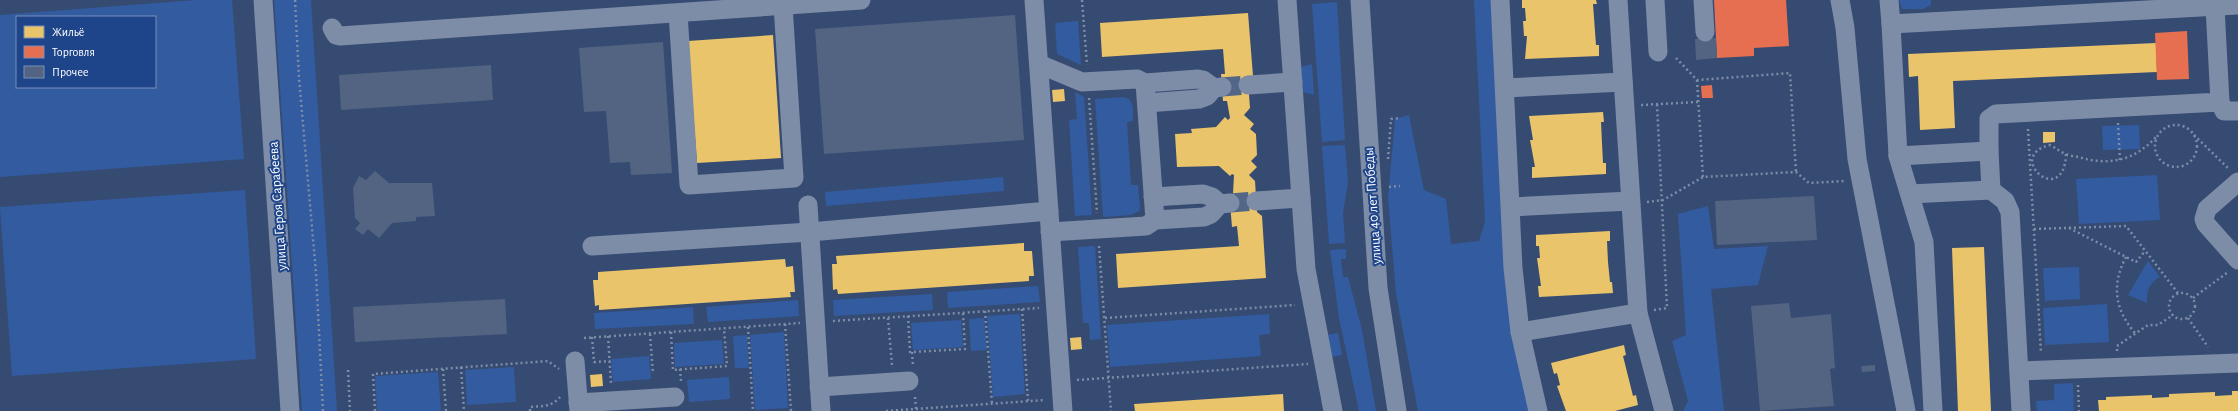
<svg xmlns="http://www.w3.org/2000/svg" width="2238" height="411" font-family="'Alegreya Sans',sans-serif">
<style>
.green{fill:#335ba0;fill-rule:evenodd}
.homes{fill:#e9c46a}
.shops{fill:#e76f51}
.building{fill:#536382}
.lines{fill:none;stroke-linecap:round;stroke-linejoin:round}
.minor-tunnel{stroke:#546687;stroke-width:19;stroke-dasharray:19 10;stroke-linecap:butt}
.path{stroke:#7d8ca7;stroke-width:2.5;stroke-dasharray:2 3;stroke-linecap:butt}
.minor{stroke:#7d8ca7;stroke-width:19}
.labels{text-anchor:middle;stroke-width:4;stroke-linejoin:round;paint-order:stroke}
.street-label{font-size:14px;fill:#fff;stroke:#1e448a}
</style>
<rect width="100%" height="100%" fill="#364b72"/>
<g class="green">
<path d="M196,0H232L244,159L0,177V15ZM17,17H155V87H17Z"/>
<path d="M274,0H311L337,411H302Z"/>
<path d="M1474,0H1492L1531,411H1418L1396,294L1388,198L1395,119L1409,115L1424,190L1446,199L1451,244L1479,241L1485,222Z"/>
<path d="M1899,0H1931V5L1923,9H1902Z"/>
<path d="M1337,2L1345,140L1322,142L1312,4Z"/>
<path d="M1078,21L1081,65L1057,54L1055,23Z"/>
<path d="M1312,64L1314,95L1303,92L1301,67Z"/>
<path d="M1075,92L1084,97L1092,215L1075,216L1069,120L1077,119Z"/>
<path d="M1123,97C1135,99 1133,111 1133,121L1127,122L1131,185H1138L1140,208L1139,211L1131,215L1103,217L1095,99Z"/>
<path d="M2139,125L2140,149L2103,150L2102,126Z"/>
<path d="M1345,145L1348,182L1343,213L1345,243L1329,244L1322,146Z"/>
<path d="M2157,175L2160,220L2079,224L2076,179Z"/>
<path d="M1003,177L1004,191L826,206L825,192Z"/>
<path d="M245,190L256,359L12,376L0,207Z"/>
<path d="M1708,206L1714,249L1768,246L1758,285L1711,289L1724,411H1683L1688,401L1672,341L1686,335L1678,214Z"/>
<path d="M1095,246L1101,339L1090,340L1089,323H1083L1078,247Z"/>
<path d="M1346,249V259H1341L1343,277H1348L1362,330L1376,411H1359L1339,318L1330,250Z"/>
<path d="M2148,261L2160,277C2149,283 2146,291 2147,303L2128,295Z"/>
<path d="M2079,267L2080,299L2045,301L2043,268Z"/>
<path d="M1038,286L1040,302L948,308L947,292Z"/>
<path d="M932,294L933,310L834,316L833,300Z"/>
<path d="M798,300L799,316L708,322L706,307Z"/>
<path d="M2107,304L2109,342L2045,345L2043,308Z"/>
<path d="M693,307L694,324L595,329L594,313Z"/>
<path d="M1020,314L1025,394L993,397L987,316Z"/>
<path d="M1269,314L1270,334L1259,335L1261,356L1110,367L1107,325Z"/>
<path d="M984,318L987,350L971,351L969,319Z"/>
<path d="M961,320L963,347L913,350L911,323Z"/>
<path d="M784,332L788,408L755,410L750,335Z"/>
<path d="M1338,333L1342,355L1332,357L1327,335Z"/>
<path d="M747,335L749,368H735L733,336Z"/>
<path d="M722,340L724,364L675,367L674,343Z"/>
<path d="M649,356L651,379L613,382L611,359Z"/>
<path d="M514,367L516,402L467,405L465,370Z"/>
<path d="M438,372L441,411H377L375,376Z"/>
<path d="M729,377L730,399L689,402L687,380Z"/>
<path d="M2073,383L2074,411H2037L2036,401L2054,400V384Z"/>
</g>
<g class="homes">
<path d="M1522,0H1596L1597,4H1593L1596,45H1599V56L1525,59L1527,36H1524L1523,21H1526L1525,8H1522Z"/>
<path d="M1248,13L1253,76L1248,81L1250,108L1244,115L1254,124L1250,129L1256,134L1257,155L1251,161L1257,167L1249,175L1255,181L1257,212L1262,216L1266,278L1118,288L1116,254L1239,246L1237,226L1232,227L1230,203V194H1233L1234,175L1232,174L1230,176L1219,166L1177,167L1175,134L1192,133L1191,129L1216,127L1225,117L1228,120L1230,118L1227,101H1223L1221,74H1225L1223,49L1102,57L1100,23Z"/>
<path d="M773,35L781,158L697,163L688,41Z"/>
<path d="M2156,43L2157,72L1953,81L1955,128L1920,130L1918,76L1909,77L1908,54Z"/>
<path d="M1064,89L1065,101L1053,102L1052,90Z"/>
<path d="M1603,112L1604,122H1601L1602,143L1603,163H1606V174L1532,178V167H1535L1530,140H1533L1529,116Z"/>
<path d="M2043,132H2055V142L2043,143Z"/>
<path d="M1610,231V241H1607L1608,262L1610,282H1612L1613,293L1539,297L1538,286H1541L1537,258H1540L1539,246H1536V235Z"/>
<path d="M1024,243V251H1032L1034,276H1029V281L838,294L837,289L833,290L832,264H837L836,256Z"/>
<path d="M1984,247L1991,411H1958L1952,248Z"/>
<path d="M785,259L786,267L793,266L795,292H790L791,297L599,310V305L595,306L593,280H598V272Z"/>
<path d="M1081,337L1082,349L1071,350L1070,338Z"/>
<path d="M1624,345L1626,355L1623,356L1633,396L1636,395L1638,405L1615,411H1566L1557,386L1560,385L1557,373L1554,374L1551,363Z"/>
<path d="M602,374L603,386L591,387L590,375Z"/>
<path d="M2232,391H2238V411H2099L2098,400H2106V397L2152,395V398L2169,397V394L2215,392V396L2232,395Z"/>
<path d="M1283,394L1284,411H1135L1134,404Z"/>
</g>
<g class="shops">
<path d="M1714,0H1786L1789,46L1754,48V56L1717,58Z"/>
<path d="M2187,31L2189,79L2157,80L2155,33Z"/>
<path d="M1712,85L1713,98H1702L1701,86Z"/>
</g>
<g class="building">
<path d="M1015,15L1024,140L824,154L815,29Z"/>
<path d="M1716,38L1717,58L1696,60L1695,39Z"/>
<path d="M663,42L672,173L631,175L630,162L610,163L606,111L584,112L579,48Z"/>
<path d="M491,65L493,100L341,110L339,75Z"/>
<path d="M375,171L389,183H432L435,216L416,217V221L392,223L379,238L368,229L363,235L355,229L360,223L355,218L353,188L359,176L366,180Z"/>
<path d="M1814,196L1817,240L1717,245L1715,201Z"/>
<path d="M505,299L507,334L355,342L353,307Z"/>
<path d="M1789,303L1791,318L1831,314L1835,368L1830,369L1834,406L1760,411L1751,306Z"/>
<path d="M1875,365V371L1862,372L1861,366Z"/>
</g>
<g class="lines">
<g class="minor-tunnel">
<path d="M1222,87L1248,85"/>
<path d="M1230,203L1256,201"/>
</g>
<g class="path">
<path d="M295,0L299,78L316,273L323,411"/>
<path d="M1082,0L1087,65"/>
<path d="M1676,58L1697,80L1790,73L1796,172"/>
<path d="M1697,80L1703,177"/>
<path d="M1089,98L1097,213"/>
<path d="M1641,105L1698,102"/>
<path d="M2118,123L2120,161"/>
<circle cx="2176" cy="146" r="21"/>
<path d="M2028,129L2041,353"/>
<path d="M2194,135L2229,169"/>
<path d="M2066,154C2064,210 2003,156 2050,145C2056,148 2060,152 2066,154C2069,156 2074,156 2078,157C2109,166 2134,161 2156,137"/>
<path d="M1388,159L1391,119L1400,118"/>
<path d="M1389,187L1400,186"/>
<path d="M1647,202L1663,200L1703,177L1796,172L1809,183L1845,181"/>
<path d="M2069,228L2136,262L2145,251"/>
<path d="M2034,229L2126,226L2178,293"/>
<path d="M1099,246L1111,411"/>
<path d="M2126,257C2111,285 2115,310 2135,333"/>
<circle cx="2182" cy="306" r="13"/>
<path d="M2193,298L2228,272"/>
<path d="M1022,309L1028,401"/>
<path d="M1654,310L1667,308L1657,104"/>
<path d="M985,311L992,404"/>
<path d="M908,316L910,352H912L965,349L963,313"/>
<path d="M888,318L892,365"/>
<path d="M1105,318L1295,305"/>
<path d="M2188,318L2208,347"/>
<path d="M833,321L1039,308"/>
<path d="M785,324L791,411"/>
<path d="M748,327L753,411"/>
<path d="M671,332L673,370L727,366L724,329"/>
<path d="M650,334L653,374"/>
<path d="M608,336L611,384"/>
<path d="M592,337L594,362L610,361"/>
<path d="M584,338L800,323"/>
<path d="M2117,351V346L2148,325H2158L2173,315"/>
<path d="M912,352L913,366"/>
<path d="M461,367L464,411"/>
<path d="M443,369L446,411"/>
<path d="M680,369L681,381"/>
<path d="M348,370L350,411"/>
<path d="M1077,380L1308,364"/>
<path d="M2078,385L2079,411"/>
<path d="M915,397L916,409"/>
<path d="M375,411L373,374L548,361L559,369"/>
<path d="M530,411V407C542,406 552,407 560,397"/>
<path d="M886,411L1045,400"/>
</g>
<g class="minor">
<path d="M263,0L290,411"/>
<path d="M1034,0L1063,411"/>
<path d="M1287,0L1306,269L1333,411"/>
<path d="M1360,0L1378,288L1397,411"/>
<path d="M1500,0L1513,268L1520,332L1538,411"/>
<path d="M1618,0L1638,313L1664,411"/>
<path d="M1655,0L1658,52"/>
<path d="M1703,0L1705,32"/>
<path d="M1840,0L1845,28L1857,159L1906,411"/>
<path d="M1889,0L1891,24"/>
<path d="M2215,7L2220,102L1996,114L1989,119V151L1898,156L1891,24L2238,5"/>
<path d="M678,13L689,185L794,178L783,5"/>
<path d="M332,28L336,35L340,36L861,0"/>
<path d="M1039,64L1082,82L1137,79L1145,83L1198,79L1203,80L1214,88"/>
<path d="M1145,83L1155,220"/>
<path d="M1248,85L1293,82"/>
<path d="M1505,88L1623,82"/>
<path d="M2220,102L2224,111H2238"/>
<path d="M1147,103L1199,99L1207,96L1214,88L1222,87"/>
<path d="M1989,151L1991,190L2005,201L2010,212L2021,411"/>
<path d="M1898,156L1924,242L1933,411"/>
<path d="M2238,182L2207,209L2204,219L2206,224L2238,260"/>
<path d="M1910,194L1991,190"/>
<path d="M1153,197L1203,194L1212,197L1220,204"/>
<path d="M1256,201L1301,198"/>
<path d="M808,205L821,411"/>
<path d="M1511,207L1630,201"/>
<path d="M1050,232L1146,226L1155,220L1204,217L1211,214L1220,204L1230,203"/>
<path d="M592,246L810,232L1049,211"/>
<path d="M1520,332L1638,313"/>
<path d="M575,361L579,411"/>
<path d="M2019,371L2238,363"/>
<path d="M819,387L909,381"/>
<path d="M578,403L675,397"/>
</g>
</g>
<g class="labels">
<g class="street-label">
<text transform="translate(277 206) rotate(-94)" y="5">улица Героя Сарабеева</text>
<text transform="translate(1372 206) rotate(-94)" y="5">улица 40 лет Победы</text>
</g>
</g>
<rect x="16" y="16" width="140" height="72" fill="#1e448a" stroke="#788fb9"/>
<rect x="24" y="26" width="20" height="12" fill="#e9c46a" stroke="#788fb9"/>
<text x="52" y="36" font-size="12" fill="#ffffff">Жильё</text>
<rect x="24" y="46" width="20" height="12" fill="#e76f51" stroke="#788fb9"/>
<text x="52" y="56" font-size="12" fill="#ffffff">Торговля</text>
<rect x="24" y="66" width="20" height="12" fill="#536382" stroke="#788fb9"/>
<text x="52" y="76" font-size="12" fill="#ffffff">Прочее</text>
</svg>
